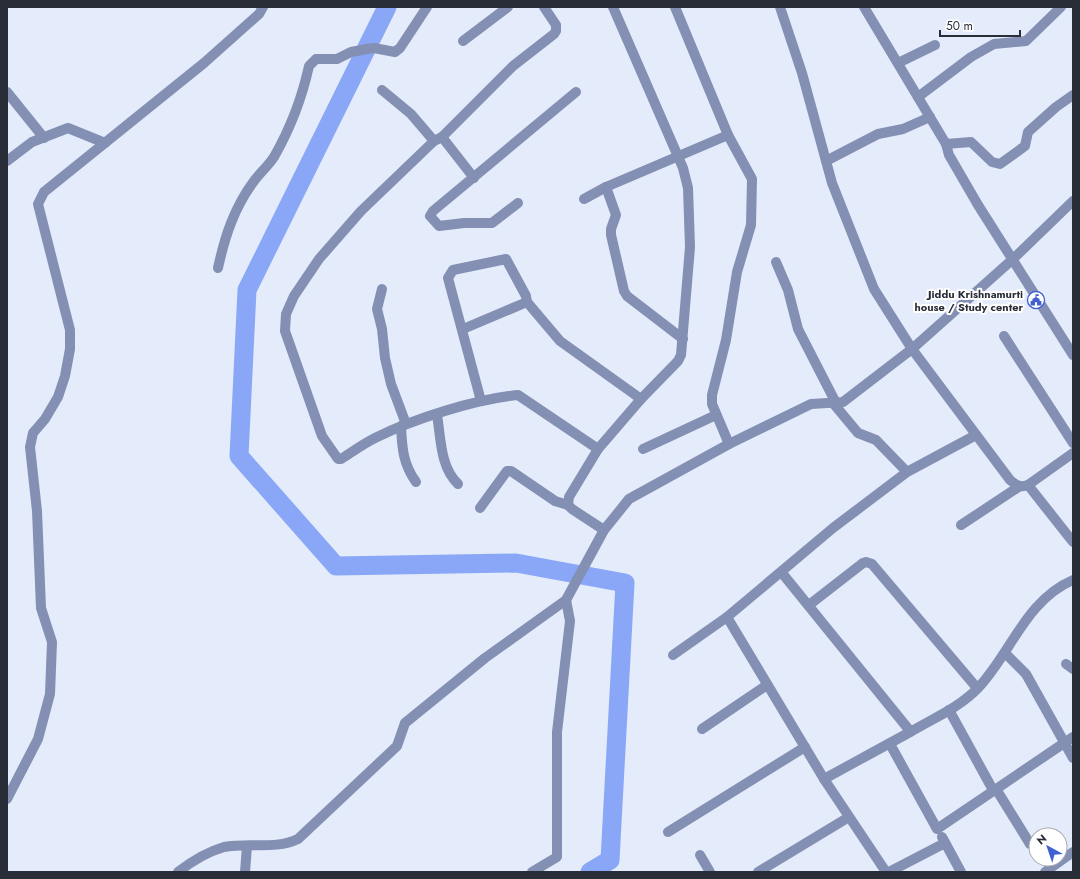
<svg xmlns="http://www.w3.org/2000/svg" width="1080" height="879" font-family="Jost,sans-serif">
<style>
.lines{fill:none;stroke-linecap:round;stroke-linejoin:round}
.river{stroke:#89a7f6;stroke-width:19}
.minor{stroke:#8390b3;stroke-width:10}
.labels{text-anchor:middle;stroke-width:4;stroke-linejoin:round;paint-order:stroke}
.poi-label{font-size:11px;font-weight:bold;fill:#292d37;stroke:#fff;text-anchor:end}
</style>
<rect width="100%" height="100%" fill="#e4ebfa"/>
<g class="lines">
<path class="river" d="M387,7L247,290L239,456L336,566L516,563L625,583L610,860L590,872"/>
<g class="minor">
<path d="M544,7L556,25V31L554,34L513,66L442,137L434,141L361,211L319,259L294,296L286,314L285,331L322,436L338,459H341C352,452 363,444 375,438C413,419 476,399 518,395L598,449"/>
<path d="M675,7L728,135L752,179L751,225L737,272L726,340L712,395V404L729,444"/>
<path d="M780,7L802,73L832,183L874,289L912,349L1010,480C1016,485 1020,488 1028,485L1073,453"/>
<path d="M864,7L946,144L949,155L978,205L1073,355"/>
<path d="M463,41L508,7"/>
<path d="M898,63L935,45"/>
<path d="M382,90L411,114L434,141"/>
<path d="M7,92L44,138"/>
<path d="M918,97L971,57L994,44L1026,41L1061,7"/>
<path d="M442,137L474,178"/>
<path d="M946,144L971,142L992,162L1000,164L1025,146L1028,132L1056,107L1073,95"/>
<path d="M7,161L32,142L68,128L105,143"/>
<path d="M826,161L878,134L903,129L930,117"/>
<path d="M606,187L616,215L611,229V235L624,291L627,296L683,339"/>
<path d="M584,199L606,187L728,135"/>
<path d="M518,203L492,223H464L439,226L430,216L433,211L576,92"/>
<path d="M776,262L788,290L798,329L836,403"/>
<path d="M218,268C225,236 234,208 254,181C260,173 268,166 274,157C290,129 302,98 309,66L316,59H337L351,52L367,49L374,48L395,52L400,48L427,7"/>
<path d="M382,289L377,309L382,329L385,358L391,384L406,424"/>
<path d="M463,329L527,302"/>
<path d="M1004,336L1073,443"/>
<path d="M481,401L448,278L453,270L506,259L526,296L527,302L560,341L641,399"/>
<path d="M833,403L858,433L876,440L907,472"/>
<path d="M437,415C441,438 440,467 458,484"/>
<path d="M401,426C402,448 403,464 416,482"/>
<path d="M643,449L716,415"/>
<path d="M1028,485L1073,542"/>
<path d="M480,508L507,471H511L555,501L568,505"/>
<path d="M961,525L1020,486"/>
<path d="M604,530L572,509L568,505L569,497L598,449L641,399L678,361L681,355L690,247L688,188L683,168L613,7"/>
<path d="M782,573L910,731"/>
<path d="M809,605L863,563L866,562L872,564L977,688"/>
<path d="M727,617L824,779L886,872"/>
<path d="M1005,653L1026,674L1073,758"/>
<path d="M673,655L727,617L833,528L907,472L976,435"/>
<path d="M1066,664L1073,669"/>
<path d="M949,710L993,790"/>
<path d="M702,729L767,685"/>
<path d="M890,744L937,829L1073,737"/>
<path d="M824,779C853,763 883,747 912,731C934,718 960,707 978,688C1011,653 1026,600 1073,580"/>
<path d="M996,789L1030,844"/>
<path d="M7,799L38,739L50,694L52,642L41,608L37,511L30,447L33,433L45,419L58,397L65,376L70,349V330L38,204L44,192L204,63L259,14L263,7"/>
<path d="M668,832L805,747"/>
<path d="M942,837L961,872"/>
<path d="M700,855L710,872"/>
<path d="M178,872C192,861 207,852 224,847C249,842 275,850 298,839L397,746L405,723L485,658L566,600L604,530L629,499L729,444L811,404L843,402L912,349L1013,259L1073,201"/>
<path d="M245,872L247,846"/>
<path d="M532,872L557,857V732L570,621L566,600"/>
<path d="M758,872L849,817"/>
<path d="M889,872L945,843"/>
<path d="M1045,872L1073,852"/>
</g>
</g>
<defs>
<g id="civic-ring" transform="scale(0.9)"><circle r="9.5" fill="#fff" stroke="#3f60d2" stroke-width="1.5"/><path d="M-.6-6.5H3V-4.5H.6V-3L4-1V1h2V6H-6V1h2V-1L-.6-3ZM-1.2 2.5V6h2.4V2.5Z" fill="#3f60d2"/></g>
</defs>
<g fill-rule="evenodd">
<use href="#civic-ring" x="1036" y="300"/>
</g>
<g class="labels">
<g class="poi-label">
<text x="1023" y="298">Jiddu Krishnamurti<tspan x="1023" dy="13">house / Study center</tspan></text>
</g>
</g>
<rect width="1080" height="879" fill="none" stroke="#292d37" stroke-width="16"/>
<g transform="translate(1048 847) rotate(320)"><circle r="19" fill="#ffffff" stroke="#a9abaf"/>
<path d="M0-3L7 15L0 10L-7 15Z" fill="#3f60d2"/>
<text y="-6" font-size="11" font-weight="bold" text-anchor="middle" fill="#292d37">N</text>
</g>
<path d="M940 30v6h80v-6" fill="none" stroke="#292d37" stroke-width="2"/>
<text x="946" y="30" font-size="12" fill="#292d37" stroke="#ffffff" stroke-width="3" paint-order="stroke">50 m</text>
</svg>
